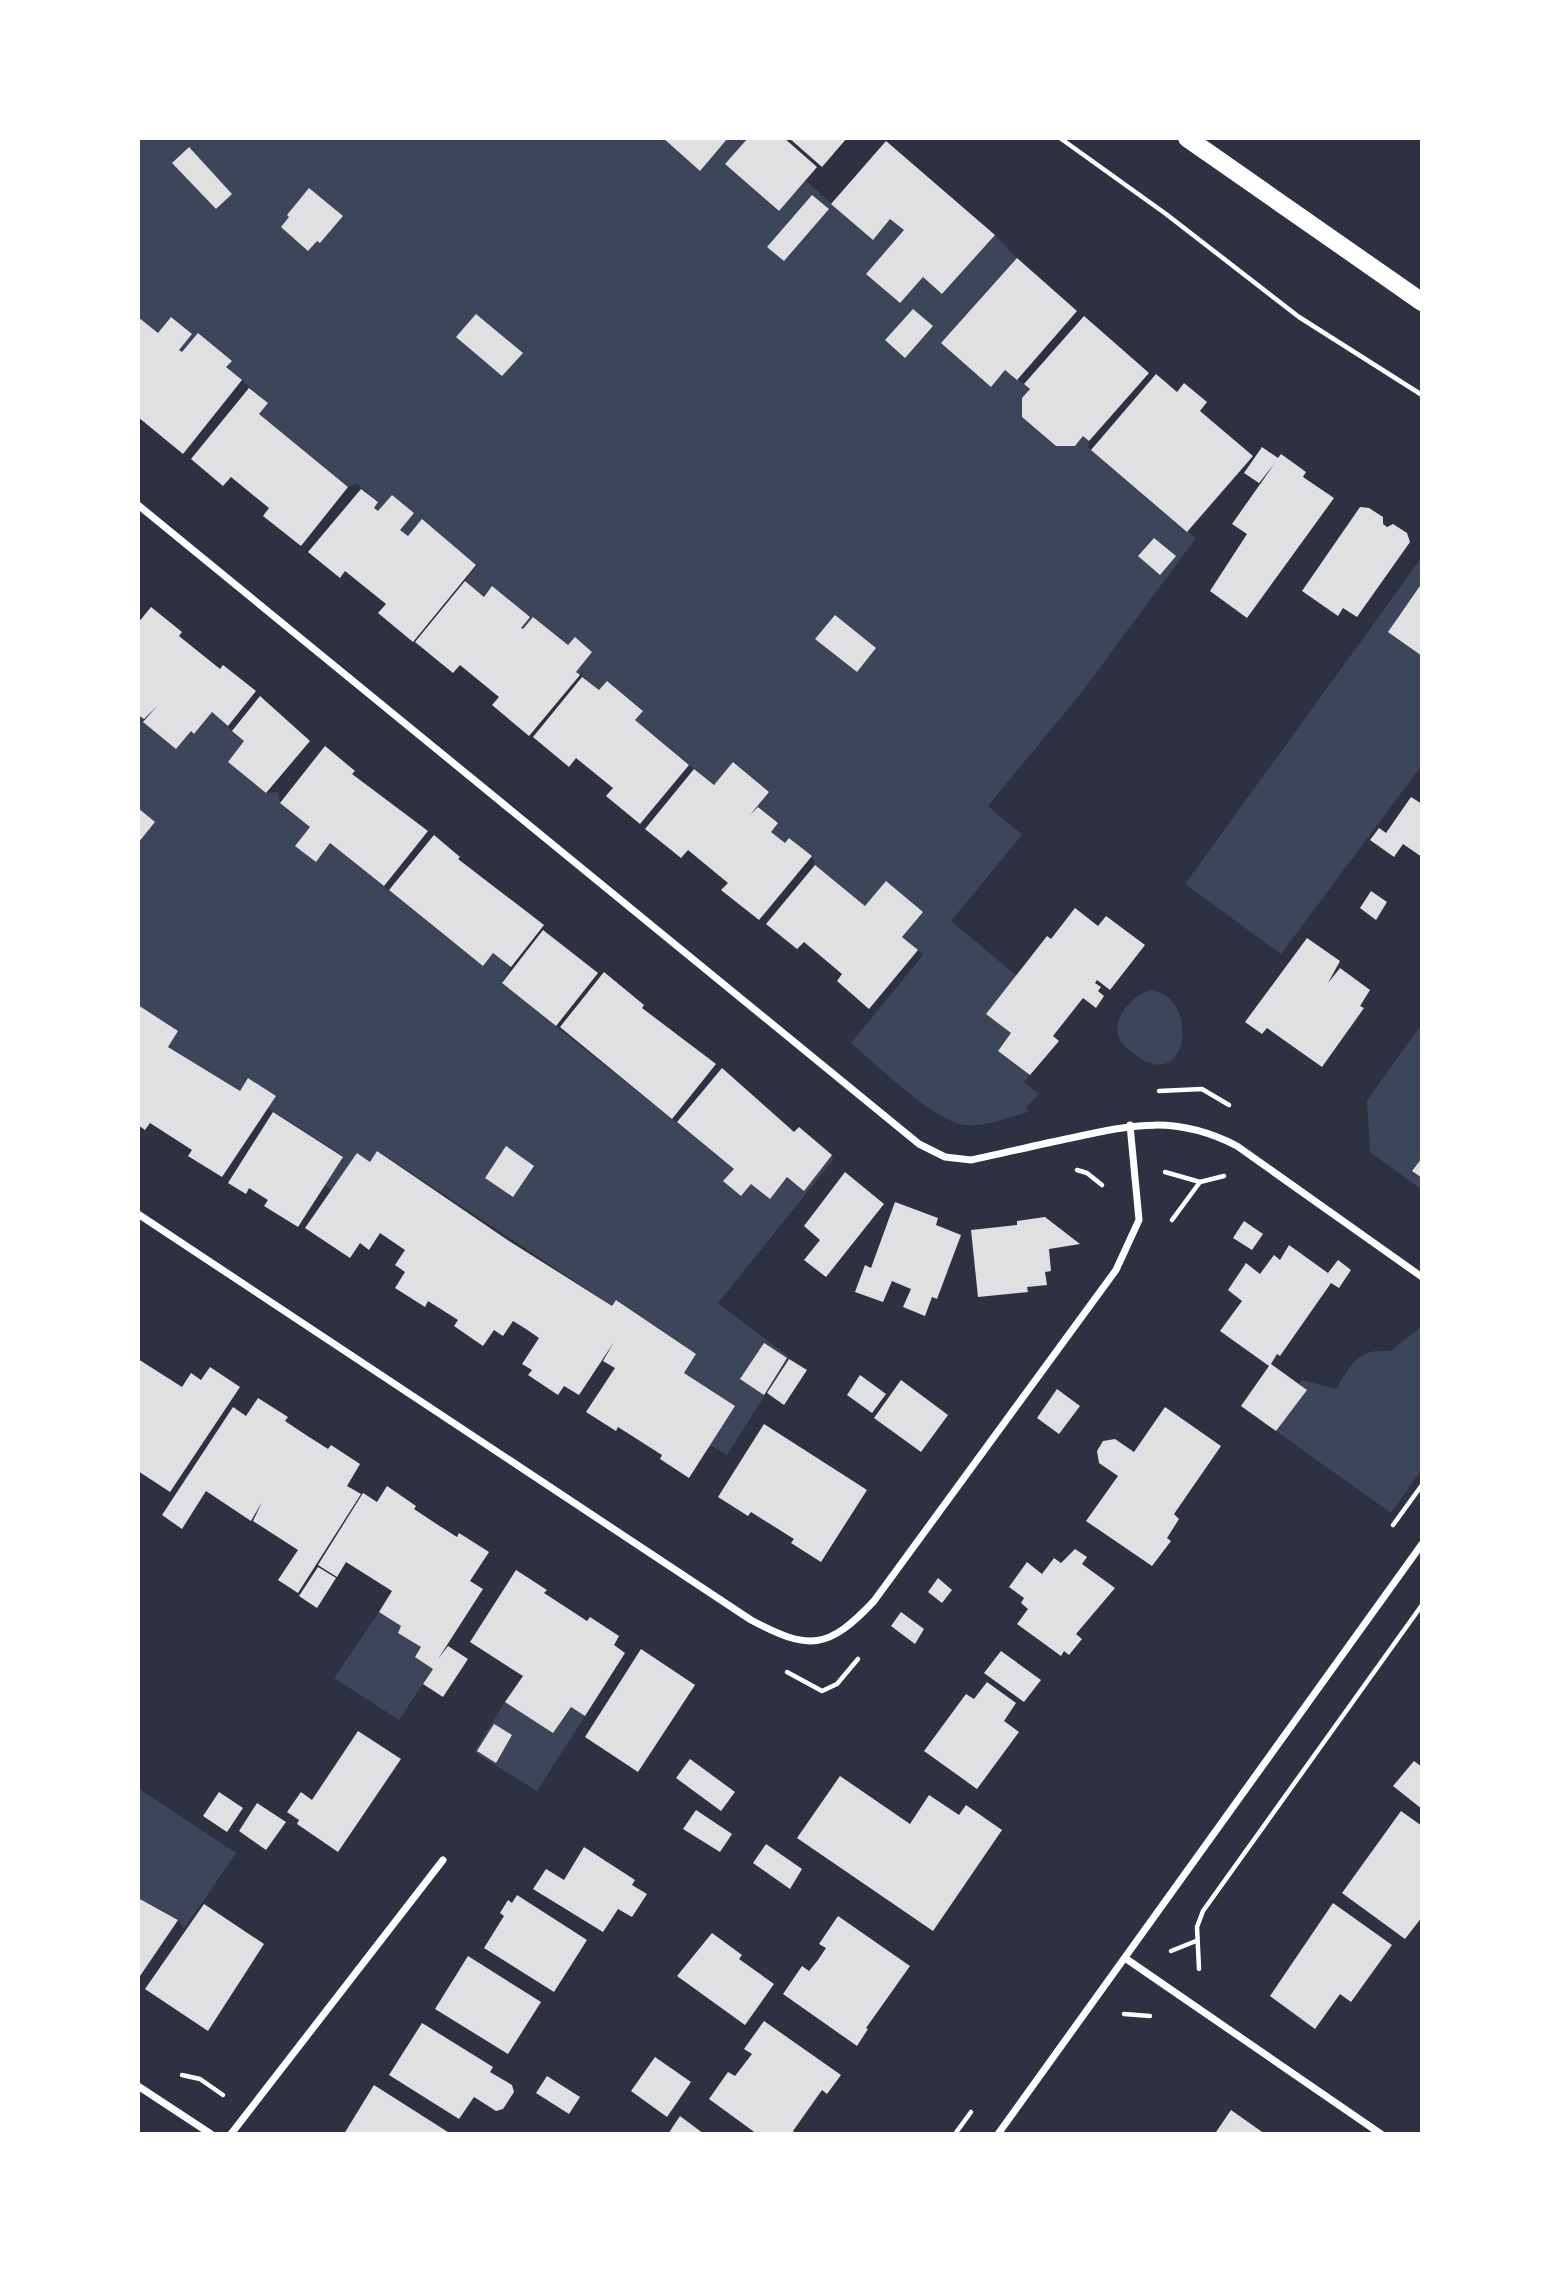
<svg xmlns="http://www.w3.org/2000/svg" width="1560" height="2272" font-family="'Zilla Slab',serif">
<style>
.green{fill:#3c4559;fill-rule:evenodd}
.building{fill:#e0e0e3}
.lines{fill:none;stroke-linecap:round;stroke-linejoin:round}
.path{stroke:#fff;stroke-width:4.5}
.minor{stroke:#fff;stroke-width:7}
.primary{stroke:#fff;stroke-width:18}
</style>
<rect width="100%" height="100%" fill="#2d3142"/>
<g class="green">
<path d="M138,138H663L700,171L728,138H748L725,164L778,211L806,181L872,239L890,219L904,230L866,274L899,303L923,277L943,294L995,235L1017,258L941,343L991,387L1005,370L1030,389L1022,398V417L1056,446H1075L1083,436L1089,441L1088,447L1196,538L1081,693L988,806L1022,835L951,921L1017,976L987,1014L1011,1033L998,1051L1030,1075L1024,1082L1039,1094L1026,1107L1028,1112C1009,1117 985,1127 965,1125C935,1122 876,1064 851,1043L923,955L902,937L922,912L865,906L815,865L812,856L790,838L785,843L771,832L777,823L759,807L750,815L769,792L734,762L714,785L635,720L643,710L607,681L599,690L582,677L583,672L580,675L576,672L592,652L575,637L568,645L533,617L523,630L492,587L484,597L465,581L477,566L422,520L408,536L400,530L414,513L392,495L378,511L374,508L378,502L357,484L348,487L259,414L268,403L226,367L231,361L198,334L182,352L179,350L192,334L158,333L138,317ZM188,147L232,194L216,209L172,163Z"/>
<path d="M1422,557V765L1281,954L1185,884Z"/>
<path d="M212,712L244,741L228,762L266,793L278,792L280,803L310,827L295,846L316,862L330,843L483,966L493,953L511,967L502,983L732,1167L734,1169L724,1181L741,1196L751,1184L770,1198L787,1177L804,1190L832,1155L833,1160L718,1303L789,1357L727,1455L710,1445L735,1406L684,1373L696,1354L617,1300L612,1306L378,1151L370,1162L358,1153L330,1194V1188L324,1186L343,1156L268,1108L275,1096L249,1078L240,1091L168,1047L178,1031L138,1005V715L176,749L191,731L194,734Z"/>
<path d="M1149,990C1204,995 1188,1110 1124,1045C1105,1025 1131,997 1149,990Z"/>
<path d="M1422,1024V1158L1412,1171L1422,1178V1190L1370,1152L1367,1100Z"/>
<path d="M1422,1326V1469L1391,1513L1276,1431L1307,1390L1299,1383L1302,1380L1336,1389C1353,1362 1356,1349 1391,1351Z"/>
<path d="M379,1612L401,1626L398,1633L421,1647L433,1668L399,1720L334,1678Z"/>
<path d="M505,1702L571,1707L585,1716L537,1791L474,1752Z"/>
<path d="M138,1788L236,1853L184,1929L178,1919L138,1898Z"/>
</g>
<g class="building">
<path d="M663,138H728L700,171Z"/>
<path d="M748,138H784L817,167L779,211L725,164Z"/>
<path d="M789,138H847L822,167Z"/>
<path d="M886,141L995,235L942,294L923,277L900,303L866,274L904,230L890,219L873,240L831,204Z"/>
<path d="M189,147L232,194L216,209L172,163Z"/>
<path d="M309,188L343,216L320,243L317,241L308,251L281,227L289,217L287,215Z"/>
<path d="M812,195L829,209L784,261L767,247Z"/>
<path d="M1017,258L1077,311L1017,380L1005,370L991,387L941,343Z"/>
<path d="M913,309L933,326L905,358L885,340Z"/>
<path d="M476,314L523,353L502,376L456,337Z"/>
<path d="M1084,316L1149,373L1089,441L1083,436L1075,446H1056L1022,417V398L1030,389L1024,384Z"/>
<path d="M138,317L158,333L171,317L192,334L179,350L182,352L198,333L232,361L226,367L242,380L183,454L138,417Z"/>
<path d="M1156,374L1177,392L1184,383L1207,402L1200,411L1253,456L1187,532L1091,450Z"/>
<path d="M249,388L268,403L259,414L348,487L301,546L263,516L269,508L231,477L223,486L191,459Z"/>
<path d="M1262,447L1278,458L1281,454L1306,472L1303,477L1334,498L1247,618L1210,591L1247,534L1232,524L1275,463L1259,483L1244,473Z"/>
<path d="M361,489L378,502L374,508L378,511L392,495L414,513L400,530L408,536L422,519L476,565L413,642L378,613L386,604L345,571L340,578L308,552Z"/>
<path d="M1360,507L1369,508L1383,517V524L1387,527L1393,524L1407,533L1410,542L1357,617L1343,608L1338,616L1302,591Z"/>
<path d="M1154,538L1176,556L1160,575L1138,556Z"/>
<path d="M465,581L484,597L492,586L530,617L521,628L523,629L533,617L568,645L575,637L592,652L576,672L580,675L529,736L492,705L499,697L460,665L453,673L415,642Z"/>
<path d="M1422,583V656L1388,632Z"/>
<path d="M151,607L182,632L179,636L220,669L223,665L256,691L228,726L212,712L194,734L191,731L176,749L143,722L158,705L144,719L138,715V623Z"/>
<path d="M835,615L876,648L857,672L815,639Z"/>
<path d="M582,677L599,690L607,681L643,711L635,720L689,765L640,824L606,796L613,788L576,758L569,767L533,737Z"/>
<path d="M260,696L310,741L266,793L228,762L244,741L232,731Z"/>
<path d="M325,746L355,771L352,774L428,831L384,886L330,843L316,862L295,846L310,827L280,803Z"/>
<path d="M733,762L769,792L750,815L758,807L778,823L771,832L785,843L789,838L812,856L759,920L721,890L728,883L688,850L681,858L645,829L694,769L714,785Z"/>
<path d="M1411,797L1422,804V857L1403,844L1394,857L1370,840L1379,828L1386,833Z"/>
<path d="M138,808L155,822L138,843Z"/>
<path d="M434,835L460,857L458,859L544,925L511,967L493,953L483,966L389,890Z"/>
<path d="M815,865L865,906L886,881L923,912L902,937L918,950L869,1009L837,981L842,974L804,942L797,949L766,924Z"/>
<path d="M1371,891L1387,902L1376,920L1360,908Z"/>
<path d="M1075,908L1098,926L1106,916L1145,945L1110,990L1097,980L1095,983L1101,987L1098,991L1104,996L1096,1008L1083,998L1053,1036L1059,1041L1030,1075L998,1051L1011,1033L986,1014L1047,936L1051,939Z"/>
<path d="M543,930L598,973L556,1026L502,983Z"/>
<path d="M1307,938L1340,961L1328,983L1340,968L1370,990L1360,1006L1364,1008L1322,1067L1267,1028L1262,1034L1245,1022Z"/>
<path d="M604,972L644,1005L642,1008L716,1064L672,1119L560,1027Z"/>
<path d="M138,1005L178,1031L168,1047L240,1091L248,1078L276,1096L222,1177L188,1156L192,1150L150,1123L145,1130L138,1125Z"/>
<path d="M722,1068L794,1132L799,1127L832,1155L804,1191L787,1177L770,1199L751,1184L741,1196L723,1181L734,1169L677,1122Z"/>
<path d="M273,1112L343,1157L298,1227L264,1206L268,1200L249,1188L246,1194L228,1183Z"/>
<path d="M506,1146L534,1166L513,1197L485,1178Z"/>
<path d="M377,1151L509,1241L612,1306L616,1300L696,1354L684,1373L735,1406L689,1478L660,1459L662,1455L618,1427L616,1431L586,1412L615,1368L603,1361L614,1342L579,1395L564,1386L558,1395L528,1375L532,1370L522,1364L539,1338L526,1329L513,1321L503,1336L494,1330L483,1346L454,1326L458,1320L428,1301L425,1307L395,1288L405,1272L395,1265L405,1250L380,1233L369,1250L360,1243L350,1258L305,1228L357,1153L370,1162Z"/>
<path d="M1422,1158V1178L1412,1171Z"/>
<path d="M845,1172L884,1204L826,1277L804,1260L820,1240L804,1226Z"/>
<path d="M895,1202L938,1218L936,1225L961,1235L937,1299L932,1297L925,1316L903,1307L911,1289L892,1281L883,1302L855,1292L865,1265L871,1268Z"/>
<path d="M1045,1217L1080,1244L1049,1249L1051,1271L1045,1272L1047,1285L1027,1287L1028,1292L978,1297L971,1230L1017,1225V1221Z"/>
<path d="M1244,1221L1263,1234L1252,1250L1233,1238Z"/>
<path d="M1289,1245L1328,1273L1338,1260L1351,1270L1339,1288L1331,1283L1280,1356L1277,1354L1271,1364L1307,1390L1276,1431L1241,1406L1269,1366L1220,1331L1242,1301L1228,1290L1246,1263L1260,1274L1274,1255L1280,1260Z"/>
<path d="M764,1343L787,1358L764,1395L740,1379Z"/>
<path d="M138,1359L182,1387L191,1373L201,1380L210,1367L240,1387L170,1492L138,1471Z"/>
<path d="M789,1359L807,1370L784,1405L767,1393Z"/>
<path d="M860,1375L886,1394L872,1413L847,1395Z"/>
<path d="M901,1380L948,1415L921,1452L874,1418Z"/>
<path d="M1057,1389L1080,1406L1059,1434L1037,1418Z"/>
<path d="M258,1398L288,1417L285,1421L306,1435L328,1449L331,1445L360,1464L347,1486L361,1494L298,1593L278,1580L298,1550L253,1521L262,1502L251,1521L206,1491L182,1529L162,1515L233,1407L246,1416Z"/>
<path d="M1165,1407L1221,1446L1174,1514L1179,1519L1167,1538L1171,1541L1152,1566L1086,1521L1118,1476L1099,1463L1097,1451L1103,1441L1115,1439L1134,1452Z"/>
<path d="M764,1424L867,1490L821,1562L791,1543L794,1539L751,1512L748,1516L718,1497Z"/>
<path d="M387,1486L416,1506L414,1509L435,1523L457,1537L459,1533L489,1552L470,1581L483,1589L438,1659L448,1646L468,1659L443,1697L423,1684L433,1669L415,1657L421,1647L398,1633L401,1626L379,1612L392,1591L346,1562L337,1577L318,1565L363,1493L377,1502Z"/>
<path d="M1075,1549L1087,1557L1082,1564L1115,1588L1076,1634L1082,1639L1069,1655L1064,1651L1061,1656L1017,1624L1028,1609L1021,1603L1024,1598L1009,1587L1027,1562L1042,1574L1054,1558L1061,1563Z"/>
<path d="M318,1567L336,1578L317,1608L299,1596Z"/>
<path d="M516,1570L547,1590L544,1593L587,1621L590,1617L619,1636L614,1645L625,1653L585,1716L571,1707L553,1733L505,1702L523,1676L470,1642Z"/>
<path d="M938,1578L952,1590L942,1603L928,1592Z"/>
<path d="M901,1612L924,1629L915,1644L891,1626Z"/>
<path d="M641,1649L695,1685L638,1772L585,1737Z"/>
<path d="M1001,1651L1041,1680L1024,1702L984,1673Z"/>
<path d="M987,1682L1016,1703L1004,1721L1019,1732L977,1789L924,1751L966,1694L974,1699Z"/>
<path d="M494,1724L512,1735L496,1763L477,1751Z"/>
<path d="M358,1731L401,1759L338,1852L297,1824L299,1820L287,1812L301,1792L312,1800Z"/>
<path d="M690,1759L735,1792L721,1811L676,1778Z"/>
<path d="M1414,1761L1422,1767V1809L1393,1786Z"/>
<path d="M840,1776L910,1824L929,1795L959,1815L966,1805L1002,1830L933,1931L797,1838Z"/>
<path d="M219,1792L243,1808L227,1832L203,1816Z"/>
<path d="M257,1803L286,1822L266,1850L239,1831Z"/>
<path d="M696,1810L732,1834L720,1852L683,1829Z"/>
<path d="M1401,1811L1422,1826V1917L1405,1939L1342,1893Z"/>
<path d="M766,1844L802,1869L790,1889L753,1863Z"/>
<path d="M584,1847L635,1880L632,1885L647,1894L632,1917L618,1909L603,1932L533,1889L546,1869L564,1880Z"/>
<path d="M517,1895L587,1940L554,1992L484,1948L504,1916L500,1913L508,1900L512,1903Z"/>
<path d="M138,1898L178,1920L138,1979Z"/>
<path d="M1333,1903L1392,1945L1351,2002L1340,1994L1315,2029L1270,1996Z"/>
<path d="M204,1904L264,1944L208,2031L145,1989Z"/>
<path d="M838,1916L910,1966L866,2028L868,2029L857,2046L783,1994L802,1966L809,1971L818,1960L826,1948L819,1944Z"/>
<path d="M712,1933L742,1955L739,1959L774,1984L745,2025L677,1976Z"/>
<path d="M468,1956L541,2002L508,2054L435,2009Z"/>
<path d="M764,2021L841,2075L827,2094L822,2090L793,2131L797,2134H757L709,2099L728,2072L735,2076L752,2054L744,2049Z"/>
<path d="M422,2023L493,2067L490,2072L512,2085L514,2092L503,2109L496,2111L474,2097L459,2119L389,2075Z"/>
<path d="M655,2057L691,2082L667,2117L631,2091Z"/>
<path d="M547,2076L580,2097L569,2114L536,2093Z"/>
<path d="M374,2085L451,2134H344Z"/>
<path d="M1231,2110L1265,2134H1218L1216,2132Z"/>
<path d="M680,2116L704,2134H668Z"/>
</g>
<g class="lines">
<g class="path">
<path d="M1060,138L1166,214L1299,317L1422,395"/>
<path d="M1159,1091L1202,1089L1229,1105"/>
<path d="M1077,1170L1087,1173L1102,1185"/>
<path d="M1165,1172L1200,1182"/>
<path d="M1172,1220L1200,1182L1224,1176"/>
<path d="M1393,1525L1422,1485"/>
<path d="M787,1672L822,1691L837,1684L858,1659"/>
<path d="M1171,1951L1196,1941"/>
<path d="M1199,1969L1197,1927L1203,1911L1422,1605"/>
<path d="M1124,2014L1150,2016"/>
<path d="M182,2075L200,2079L223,2095"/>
<path d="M955,2134L971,2112"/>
</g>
<g class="minor">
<path d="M138,505L919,1144L945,1157L971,1160C1004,1153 1037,1145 1071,1138C1134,1124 1177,1115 1237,1146L1422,1277"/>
<path d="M138,1214L751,1620C809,1651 828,1650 874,1601L1116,1270L1139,1220L1130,1125"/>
<path d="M1125,1958L1381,2134"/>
<path d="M138,2086L211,2134"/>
<path d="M231,2134L443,1860"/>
<path d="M998,2134L1422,1544"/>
</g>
<path class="primary" d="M1187,138L1422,302"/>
</g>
<rect width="1560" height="2272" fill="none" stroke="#ffffff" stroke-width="280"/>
</svg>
